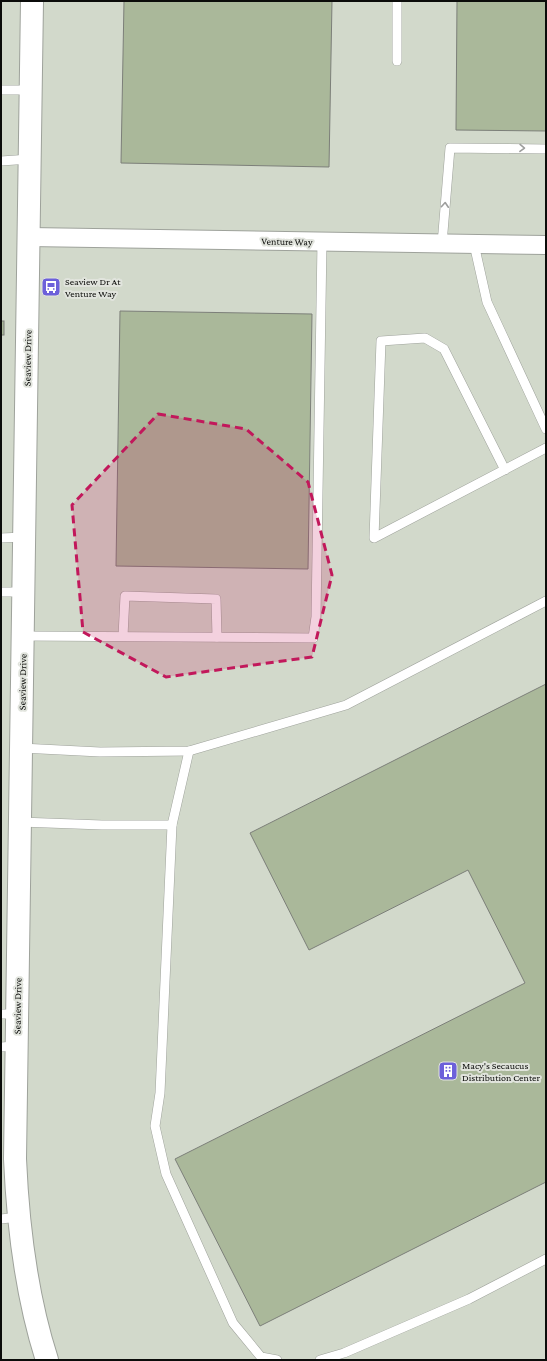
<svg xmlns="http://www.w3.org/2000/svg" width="547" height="1361" font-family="'Crimson Pro',serif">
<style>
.built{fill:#d2d9cb}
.building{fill:#aab89a;stroke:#7c7f79}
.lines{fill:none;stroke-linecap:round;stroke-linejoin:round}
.service-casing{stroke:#9ea29b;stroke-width:10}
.minor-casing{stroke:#9ea29b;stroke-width:20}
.secondary-casing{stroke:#9ea29b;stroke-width:24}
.service{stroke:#fff;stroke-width:9}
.minor{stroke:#fff;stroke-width:18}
.secondary{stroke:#fff;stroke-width:22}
.oneway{stroke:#9d9e9d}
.marked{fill:#c2185b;fill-opacity:0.2;stroke:#c2185b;stroke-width:3;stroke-dasharray:8 5;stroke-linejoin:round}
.labels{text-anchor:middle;stroke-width:4;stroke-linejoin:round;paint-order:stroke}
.street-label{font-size:10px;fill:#0b0c0a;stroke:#e1e4dd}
.poi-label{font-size:10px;fill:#0b0c0a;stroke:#e1e4dd;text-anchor:start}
</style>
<rect width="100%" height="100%" fill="#e1e4dd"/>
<rect class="built" x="1" y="1" width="545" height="1359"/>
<g class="building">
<path d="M124,1H332L329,167L121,163Z"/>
<path d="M457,1H546V131L456,130Z"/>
<path d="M120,311L312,314L308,569L116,566Z"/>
<rect x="1" y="321" width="3" height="14"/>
<path d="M546,684V1182L260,1326L175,1159L525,983L468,870L309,950L250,833Z"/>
</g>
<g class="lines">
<g class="service-casing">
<g id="service">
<path d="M397,61V1"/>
<path d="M1,90H31"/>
<path d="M1,161L30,159"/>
<path d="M442,244L450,148L546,149"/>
<path d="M474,244L487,302L546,429"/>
<path d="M505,470L444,349L425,338L381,341L374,538L546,448"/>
<path d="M1,538L24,537"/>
<path d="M1,592H23"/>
<path d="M22,636L313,638L316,617L322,242"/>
<path d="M123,636L125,596L216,599L217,637"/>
<path d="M21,748L100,752L189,751L346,705L546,601"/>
<path d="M20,822L102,825H172L160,1093L155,1126L166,1174L233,1323L261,1357L277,1360"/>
<path d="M172,825L189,751"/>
<path d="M1,1014H17"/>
<path d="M1,1047L16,1046"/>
<path d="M1,1219L18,1217"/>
<path d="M320,1360L344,1353L469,1299L546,1259"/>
</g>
</g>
<g class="minor-casing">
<path id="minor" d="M29,237L546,245"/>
</g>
<g class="secondary-casing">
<path id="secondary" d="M32,1L15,1159C18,1227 26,1295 47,1360"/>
</g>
<use href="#service" class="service"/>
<use href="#minor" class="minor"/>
<use href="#secondary" class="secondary"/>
</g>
<defs><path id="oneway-chevron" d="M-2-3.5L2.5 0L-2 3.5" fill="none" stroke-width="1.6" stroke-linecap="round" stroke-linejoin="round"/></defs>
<g class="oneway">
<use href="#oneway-chevron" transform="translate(522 148) rotate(1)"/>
<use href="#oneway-chevron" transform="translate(445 205) rotate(-86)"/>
</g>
<path class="marked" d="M158,414L246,429L308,482L332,575L312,657L166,677L83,632L72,505Z"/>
<defs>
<g id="bus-square" transform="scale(1)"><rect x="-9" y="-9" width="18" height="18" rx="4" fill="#6c60da" stroke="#e1e4dd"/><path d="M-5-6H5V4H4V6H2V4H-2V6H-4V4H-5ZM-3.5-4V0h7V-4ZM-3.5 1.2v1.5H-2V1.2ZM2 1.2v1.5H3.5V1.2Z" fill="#fff"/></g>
<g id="building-square" transform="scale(1)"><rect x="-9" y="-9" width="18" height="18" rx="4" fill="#6c60da" stroke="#e1e4dd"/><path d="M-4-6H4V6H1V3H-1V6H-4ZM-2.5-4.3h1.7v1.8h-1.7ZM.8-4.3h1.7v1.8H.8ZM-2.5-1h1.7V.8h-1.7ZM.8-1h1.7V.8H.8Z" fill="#fff"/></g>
</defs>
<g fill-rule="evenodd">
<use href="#bus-square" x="51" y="287"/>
<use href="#building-square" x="448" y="1071"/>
</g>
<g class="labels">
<g class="street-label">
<text transform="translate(287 241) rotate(1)" y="4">Venture Way</text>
<text transform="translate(27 358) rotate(-89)" y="4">Seaview Drive</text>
<text transform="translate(22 682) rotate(-89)" y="4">Seaview Drive</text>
<text transform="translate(17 1006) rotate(-89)" y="4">Seaview Drive</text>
</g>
<g class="poi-label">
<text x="65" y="285">Seaview Dr At<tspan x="65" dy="12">Venture Way</tspan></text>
<text x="462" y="1069">Macy's Secaucus<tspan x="462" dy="12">Distribution Center</tspan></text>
</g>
</g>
<rect width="547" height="1361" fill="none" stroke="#0b0c0a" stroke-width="4"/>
</svg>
